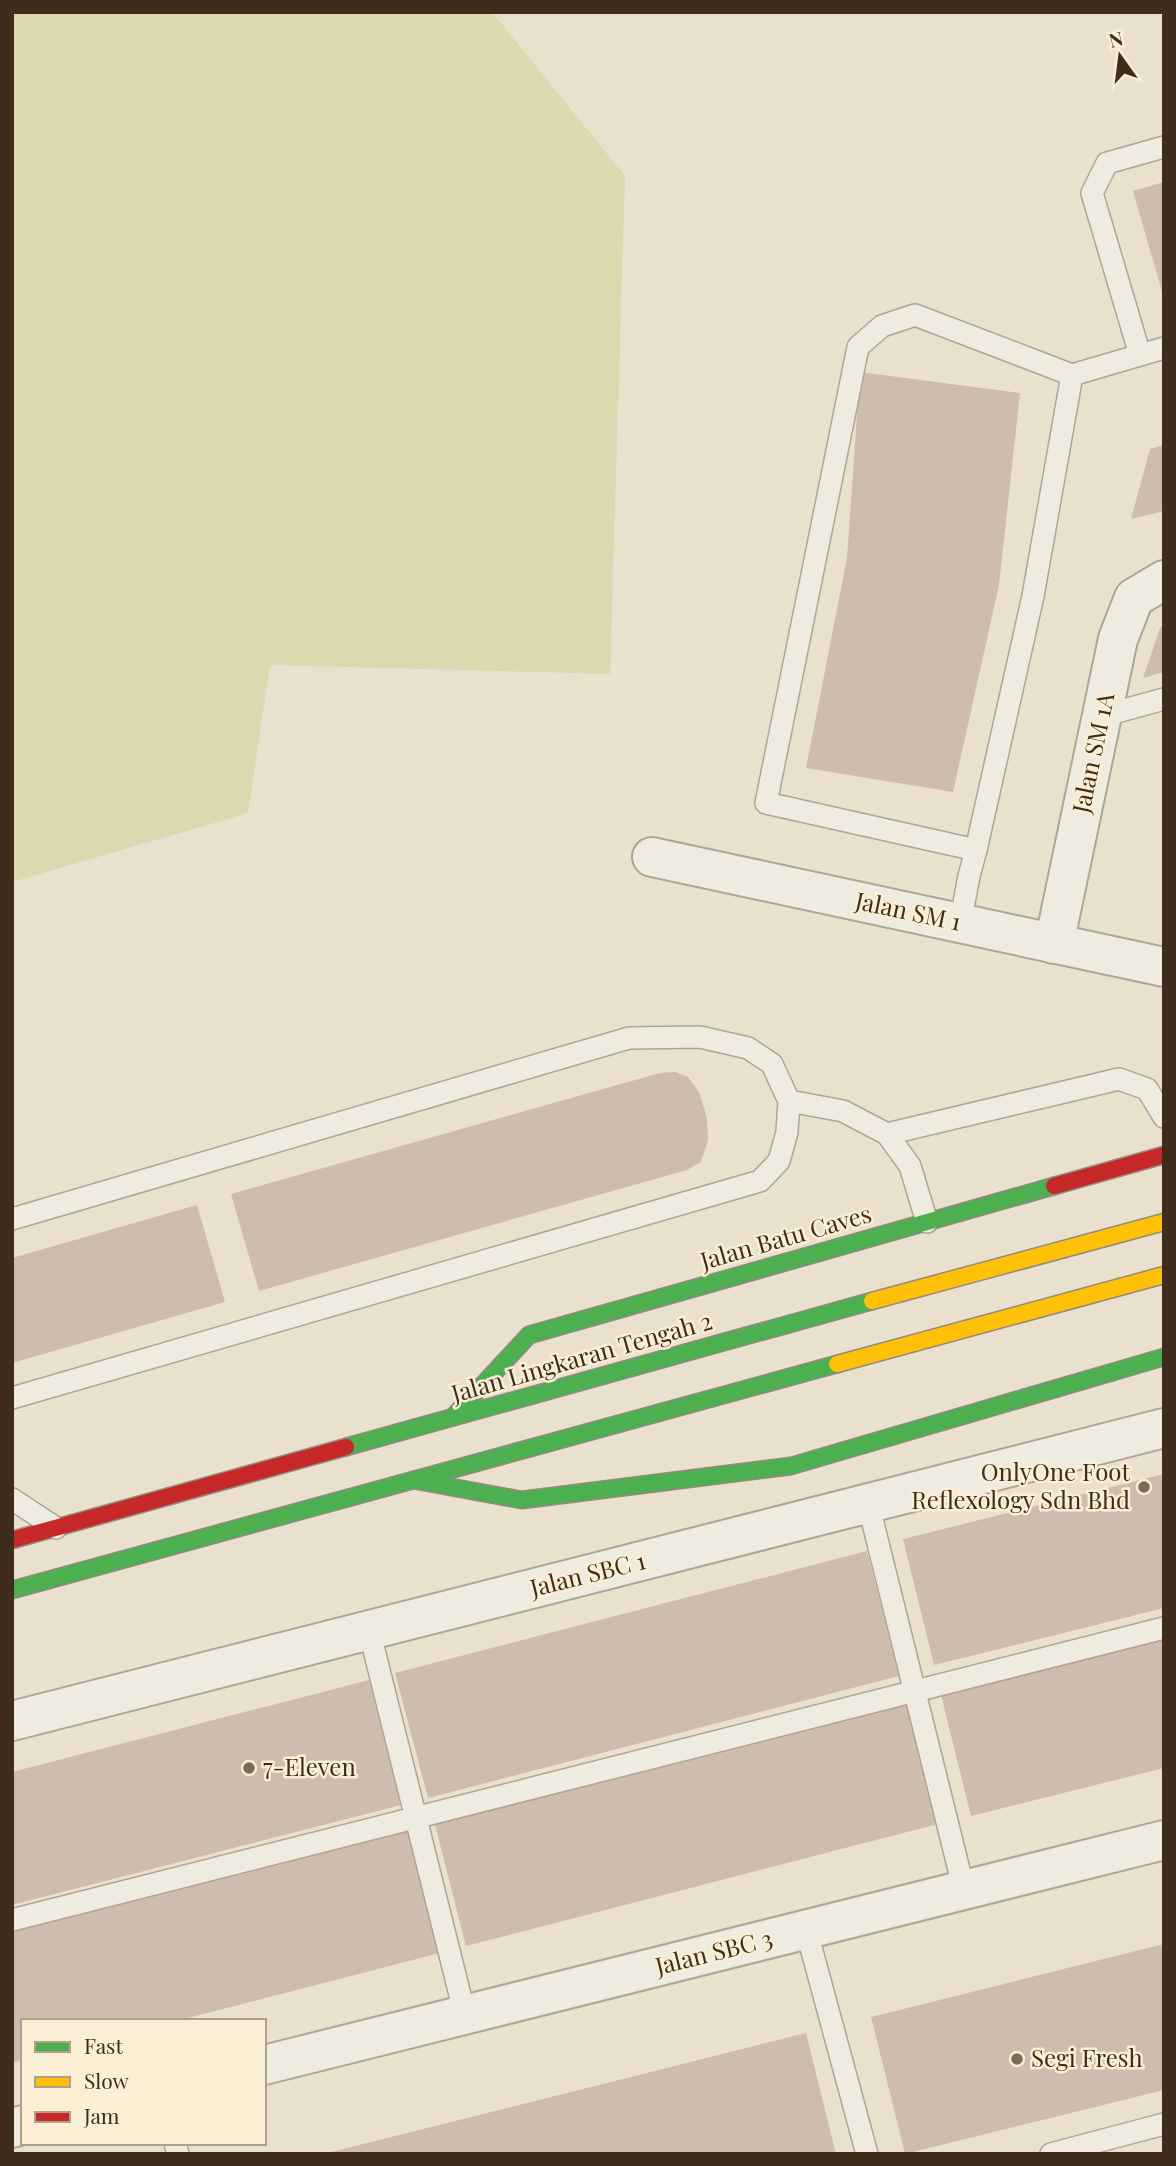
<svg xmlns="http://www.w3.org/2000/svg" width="1176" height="2166" font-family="'Playfair Display',serif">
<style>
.green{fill:#dad9af}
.building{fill:#cebdae}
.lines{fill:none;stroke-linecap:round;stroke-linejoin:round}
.lane-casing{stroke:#aea597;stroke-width:24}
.street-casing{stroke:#aea597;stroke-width:42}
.fast-casing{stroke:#948a7e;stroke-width:19}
.slow-casing{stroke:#948a7e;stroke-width:19}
.jam-casing{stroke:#948a7e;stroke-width:19}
.lane{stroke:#f0ebe1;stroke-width:21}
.street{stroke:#f0ebe1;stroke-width:38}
.fast{stroke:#4caf50;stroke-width:16}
.slow{stroke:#ffc107;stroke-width:16}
.jam{stroke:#c62828;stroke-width:16}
.poi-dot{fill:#7a6b5b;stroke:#faeed4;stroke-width:2.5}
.labels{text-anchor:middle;stroke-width:5;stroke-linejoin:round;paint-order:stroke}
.street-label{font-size:24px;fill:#3f2c1d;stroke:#faeed4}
.poi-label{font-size:24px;fill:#3f2c1d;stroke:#faeed4;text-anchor:start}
</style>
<rect width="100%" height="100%" fill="#e9e0ce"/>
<path class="green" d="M12,12H492L625,176L610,674L270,665L248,813L12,882Z"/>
<g class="building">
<path d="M1164,182V295H1163L1133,191Z"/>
<path d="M860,372L1020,393L999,585L953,792L806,768L847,558Z"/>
<path d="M1164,445V511L1131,519L1150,449Z"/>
<path d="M1164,623V672L1143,678L1160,628Z"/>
<path d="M675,1072L688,1077L699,1092L707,1118L708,1140L701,1162L687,1170L259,1291L231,1194L660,1073Z"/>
<path d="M197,1205L225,1302L12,1363V1258Z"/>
<path d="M1164,1474V1608L934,1665L903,1539Z"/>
<path d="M867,1551L899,1676L428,1798L395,1673Z"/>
<path d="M1164,1635V1768L971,1816L940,1691Z"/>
<path d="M369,1680L401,1805L12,1905V1772Z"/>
<path d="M905,1699L938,1824L466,1946L434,1821Z"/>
<path d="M407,1828L440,1953L176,2021H23V2060L12,2063V1930Z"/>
<path d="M1164,1944V2090L905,2154L871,2017Z"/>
<path d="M806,2033L836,2154H327V2153Z"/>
</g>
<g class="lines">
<g class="lane-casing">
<g id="lane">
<path d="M1140,355L1092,193L1107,163L1164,147"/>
<path d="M1102,716L1164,699"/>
<path d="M976,850L766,803L858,347L882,326L915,315L1072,375L1164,348"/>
<path d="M960,924L969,876L976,850L1033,596L1072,375"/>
<path d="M789,1101L843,1111L887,1134L910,1166L927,1222"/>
<path d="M887,1134L1119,1079L1147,1089L1164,1117"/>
<path d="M12,1219L629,1038L700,1037L748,1048L772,1064L789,1101L787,1132L779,1161L760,1181L12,1398"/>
<path d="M12,1499L56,1528"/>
<path d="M868,1503L964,1890"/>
<path d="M369,1630L465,2015"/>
<path d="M12,1920L1164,1628"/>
<path d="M806,1929L867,2154"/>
<path d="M175,2143L178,2154"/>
<path d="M1051,2154L1164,2124"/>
</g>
</g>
<g class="street-casing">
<g id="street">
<path d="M652,857L1164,967"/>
<path d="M1054,944L1118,639L1134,598L1164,580"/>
<path d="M12,1721L1164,1428"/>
<path d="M264,2065L1164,1840"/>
<path d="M12,2128L23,2125"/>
</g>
</g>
<g class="fast-casing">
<g id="fast">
<path d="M453,1417L529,1335L1054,1186"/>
<path d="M346,1447L872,1301"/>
<path d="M413,1480L522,1500L791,1466L1164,1357"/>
<path d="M12,1590L837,1364"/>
</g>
</g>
<g class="slow-casing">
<g id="slow">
<path d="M872,1301L1164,1222"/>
<path d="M837,1364L1164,1275"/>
</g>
</g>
<g class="jam-casing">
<g id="jam">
<path d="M1054,1186L1164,1155"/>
<path d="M12,1540L346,1447"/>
</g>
</g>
<use href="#lane" class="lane"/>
<use href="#street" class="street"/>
<use href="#fast" class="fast"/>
<use href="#slow" class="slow"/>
<use href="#jam" class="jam"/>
</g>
<g class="poi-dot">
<circle cx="1144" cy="1487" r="7"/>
<circle cx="249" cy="1768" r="7"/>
<circle cx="1017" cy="2059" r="7"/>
</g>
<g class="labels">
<g class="street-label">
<text transform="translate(1094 753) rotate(-78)" y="8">Jalan SM 1A</text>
<text transform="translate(908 912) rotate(12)" y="8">Jalan SM 1</text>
<text transform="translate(786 1238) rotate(-16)" y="8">Jalan Batu Caves</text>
<text transform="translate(582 1358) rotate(-16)" y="8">Jalan Lingkaran Tengah 2</text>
<text transform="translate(588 1575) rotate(-14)" y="8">Jalan SBC 1</text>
<text transform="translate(714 1953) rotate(-14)" y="8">Jalan SBC 3</text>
</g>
<g class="poi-label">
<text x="1130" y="1481" text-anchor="end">OnlyOne Foot<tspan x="1130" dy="28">Reflexology Sdn Bhd</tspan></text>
<text x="263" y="1776">7-Eleven</text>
<text x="1031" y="2067">Segi Fresh</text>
</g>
</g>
<rect width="1176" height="2166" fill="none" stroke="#3f2c1d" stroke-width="28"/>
<rect x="21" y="2019" width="245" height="126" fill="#faeed4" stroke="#afa08b" stroke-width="2"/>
<rect x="35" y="2042" width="35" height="10" fill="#4caf50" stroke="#afa08b" stroke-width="2"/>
<text x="84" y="2054" font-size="21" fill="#3f2c1d">Fast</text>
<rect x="35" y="2077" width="35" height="10" fill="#ffc107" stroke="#afa08b" stroke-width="2"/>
<text x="84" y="2089" font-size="21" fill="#3f2c1d">Slow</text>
<rect x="35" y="2112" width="35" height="10" fill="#c62828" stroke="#afa08b" stroke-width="2"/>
<text x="84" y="2124" font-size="21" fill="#3f2c1d">Jam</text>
<g transform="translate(1120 56) rotate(346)" stroke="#faeed4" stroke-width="5" paint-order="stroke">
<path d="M0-5L12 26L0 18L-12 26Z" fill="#3f2c1d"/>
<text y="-10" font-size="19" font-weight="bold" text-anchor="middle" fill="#3f2c1d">N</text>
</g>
</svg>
